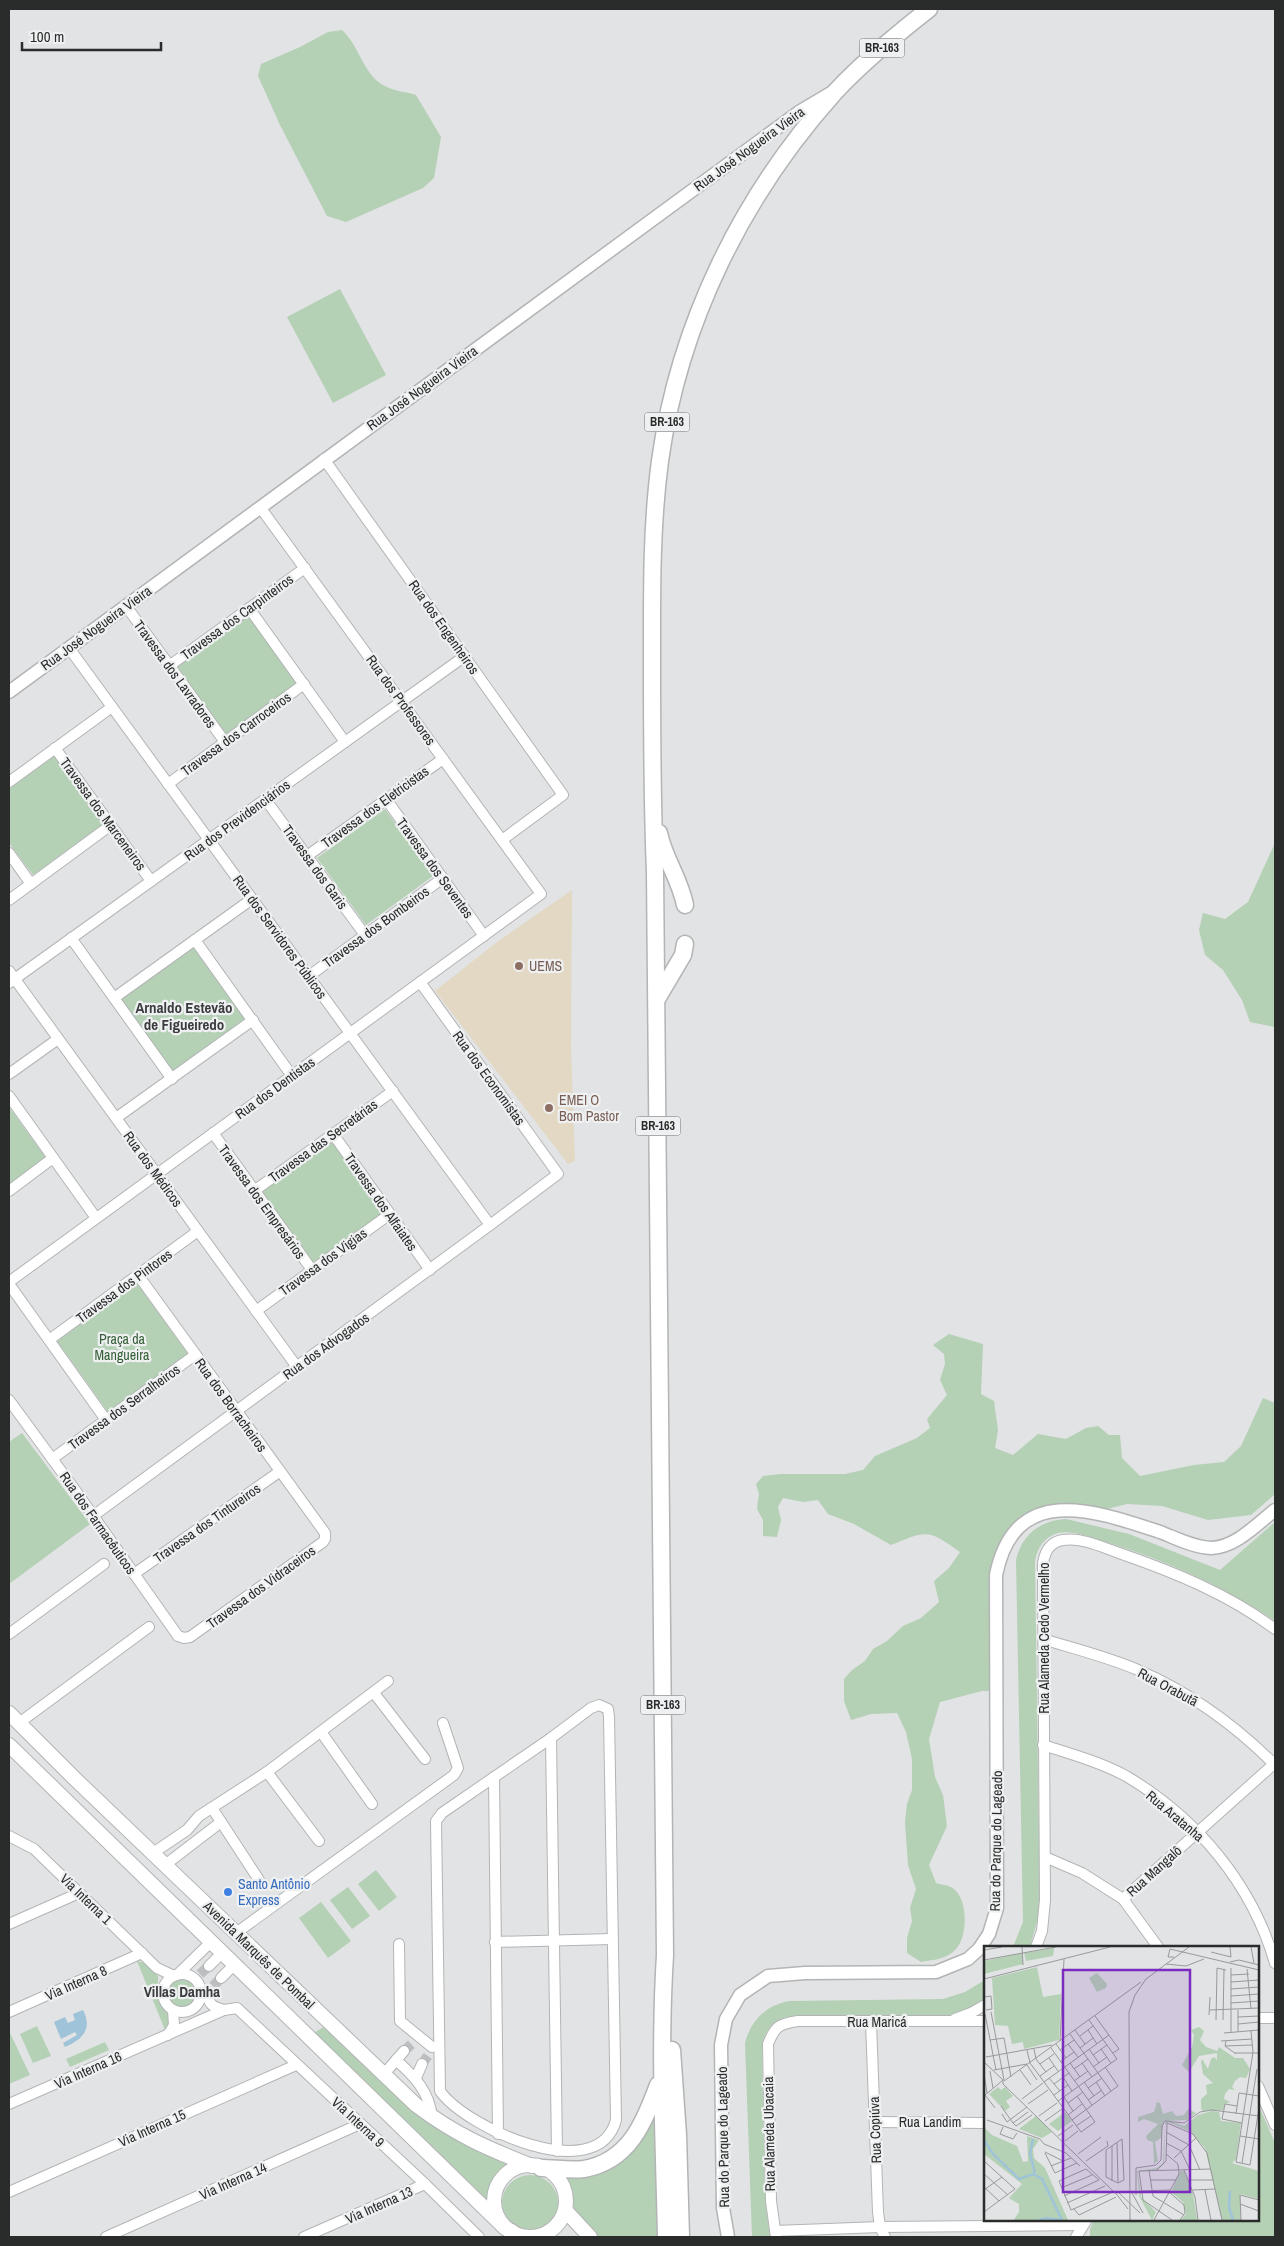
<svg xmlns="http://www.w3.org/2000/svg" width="1284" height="2246" font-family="'Archivo Narrow',sans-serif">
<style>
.education{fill:#e2d8c3}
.green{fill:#b4d0b5}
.water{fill:#9fc3d8}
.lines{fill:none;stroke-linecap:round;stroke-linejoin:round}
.minor-tunnel{stroke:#bdbebf;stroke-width:10;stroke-dasharray:10 5;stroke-linecap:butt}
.minor-casing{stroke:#b3b4b5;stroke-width:12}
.tertiary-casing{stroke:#b3b4b5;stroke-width:15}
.secondary-casing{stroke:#b3b4b5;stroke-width:16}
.trunk-casing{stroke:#b3b4b5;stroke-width:19}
.minor{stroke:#fff;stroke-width:10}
.tertiary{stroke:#fff;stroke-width:12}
.secondary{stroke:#fff;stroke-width:14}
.trunk{stroke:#fff;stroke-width:16}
.education-dot{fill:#8d6e63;stroke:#eff0f1;stroke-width:2}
.shop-dot{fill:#3f7fe0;stroke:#eff0f1;stroke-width:2}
.labels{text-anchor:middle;stroke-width:4.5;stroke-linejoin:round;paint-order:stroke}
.shield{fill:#eff0f1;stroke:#656666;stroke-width:1}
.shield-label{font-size:12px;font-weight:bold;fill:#2a2b2b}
.street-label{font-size:14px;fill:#2a2b2b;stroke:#eff0f1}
.education-label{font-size:14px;fill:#785e54;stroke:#eff0f1;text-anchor:start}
.park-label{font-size:14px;fill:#345e37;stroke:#eff0f1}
.shop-label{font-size:14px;fill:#366cbe;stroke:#eff0f1;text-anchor:start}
.neighbourhood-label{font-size:15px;font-weight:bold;fill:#3b3c3d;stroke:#eff0f1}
.inset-river{fill:none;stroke:#9fc3d8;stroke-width:2.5}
.inset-road{fill:none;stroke:#98999a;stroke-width:1}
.view{fill:#7b2cbf;fill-opacity:0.15;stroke:#7b2cbf;stroke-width:2.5}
.inset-edge{fill:none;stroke:#2a2b2b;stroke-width:2.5}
</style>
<rect width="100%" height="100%" fill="#e2e3e4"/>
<path class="education" d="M572,890L571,1047L575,1161L568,1164L435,991L497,942Z"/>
<g class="green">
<path d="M342,30C360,46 364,79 389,88C398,92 408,92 416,95L441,137L434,178L423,188L346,222L327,216L280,125L258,76L261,64L300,47L328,32Z"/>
<path d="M340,289L386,375L333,403L287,317Z"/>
<path d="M248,615L297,683L226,735L176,667Z"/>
<path d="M54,756L103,824L33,875L9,843V789Z"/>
<path d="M385,809L433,876L366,925L317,858Z"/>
<path d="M1275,843V1023L1274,1027L1250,1022L1242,1000L1223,970L1205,955L1199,930L1203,913L1225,919L1248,902Z"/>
<path d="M194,947L246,1019L173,1073L121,999Z"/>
<path d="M9,1107L46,1158L9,1185Z"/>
<path d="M332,1141L384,1213L313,1263L261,1192Z"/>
<path d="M137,1283L188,1354L108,1412L57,1341Z"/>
<path d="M949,1334L983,1344L981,1394L994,1401L998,1430L995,1448L1013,1455L1038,1434L1066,1439L1086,1428L1098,1426L1109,1435H1120L1122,1458L1140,1476L1194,1465L1224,1462L1241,1446L1263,1398L1275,1403V1494L1251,1515L1208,1520L1162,1506L1127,1504L1103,1510L1045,1509L994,1563V1691H982L940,1702L929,1739L935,1777L943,1795L947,1826L929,1865L936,1883C941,1885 950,1885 954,1889C968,1900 968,1936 956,1949C948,1959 932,1960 921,1962L907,1953V1938L912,1921L910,1908L916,1889L908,1865L905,1822L907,1804L912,1790V1759L906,1732L897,1713L871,1714L851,1720L844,1701V1679L852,1670L865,1661L873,1649L887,1641L903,1626L921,1618L939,1602L934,1581L949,1568L960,1552C928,1529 927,1530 891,1545L854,1524L828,1514L818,1500L803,1502L783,1498L778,1507L781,1520L777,1537L763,1536V1520L757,1509L759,1494L756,1484L763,1476L781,1474H845L863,1470L875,1456L917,1438L930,1428L927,1419L947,1395L940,1380L945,1364L944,1354L933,1345Z"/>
<path d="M22,1433L90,1524L9,1584V1442Z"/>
<path d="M1066,1519L1129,1534L1220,1570L1275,1522V1621C1223,1586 1167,1561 1106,1542C1092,1538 1073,1530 1058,1533C1044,1537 1037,1548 1035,1561L1040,1911L1030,1947H1013L1023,1922L1016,1560C1022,1534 1041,1520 1066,1519Z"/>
<path d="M376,1870L397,1897L379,1911L358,1884Z"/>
<path d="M348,1887L370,1916L352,1929L330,1900Z"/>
<path d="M321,1902L351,1941L328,1958L299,1918Z"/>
<path d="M137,1961L145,1963L158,1976V2001L172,2019L167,2030H165Z"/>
<circle cx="182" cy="1993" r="15"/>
<path d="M985,1980V2000L964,2011L942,2017H786C772,2022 764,2032 762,2046L765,2199L770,2237H752L745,2043C751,2020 766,2005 790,2001L943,1999L965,1992Z"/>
<path d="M37,2026L51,2056L33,2063L20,2034Z"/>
<path d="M325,2026C385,2084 430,2140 514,2165C497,2173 489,2188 491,2206L312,2034Z"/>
<path d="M9,2031L30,2075L9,2084Z"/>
<path d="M105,2042L109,2050L70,2067L66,2059Z"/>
<path d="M1258,2104L1275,2143V2237H1090V2229L1094,2220H1258Z"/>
<path d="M654,2118L658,2237H597L575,2213L571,2191L563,2176L638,2144Z"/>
<circle cx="530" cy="2203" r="28"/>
</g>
<path class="water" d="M83,2010C93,2029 82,2040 65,2047L63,2043L77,2035L75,2032L61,2039L54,2022L65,2017L68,2023L75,2020L73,2014Z"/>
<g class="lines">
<g class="minor-tunnel">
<path d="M200,1974L209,1966"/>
<path d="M213,1986L221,1978"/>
<path d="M404,2051L415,2041"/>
<path d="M422,2064L429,2054"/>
</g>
<g class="minor-casing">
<g id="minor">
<path d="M324,459L563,795L502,840"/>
<path d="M126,606L225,742"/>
<path d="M249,608L345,742"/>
<path d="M69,648L490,1225"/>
<path d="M169,666L305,568"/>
<path d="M55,748L151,881"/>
<path d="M9,782L112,707"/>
<path d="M168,784L304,684"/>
<path d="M265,799L365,935"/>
<path d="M386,799L484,936"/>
<path d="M9,853L31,884"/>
<path d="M307,856L443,759"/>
<path d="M9,900L111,825"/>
<path d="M71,938L172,1079"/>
<path d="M195,940L292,1076"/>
<path d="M9,971L297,1367"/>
<path d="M309,976L443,878"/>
<path d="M9,983L465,656"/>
<path d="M114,998L252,899"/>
<path d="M9,1074L58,1039"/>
<path d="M9,1096L96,1218"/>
<path d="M116,1118L253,1020"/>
<path d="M213,1133L312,1270"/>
<path d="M333,1134L430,1270"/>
<path d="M9,1191L53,1158"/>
<path d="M254,1191L393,1091"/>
<path d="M9,1282L541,894L260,507"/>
<path d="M9,1284L106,1420"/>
<path d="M256,1311L390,1214"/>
<path d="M49,1340L198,1231"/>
<path d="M9,1400L75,1490L178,1636L184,1638L190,1637L323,1542L325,1539V1533L138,1275"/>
<path d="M52,1459L195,1355"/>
<path d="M93,1516L490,1225L558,1174L420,982"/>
<path d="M134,1574L279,1472"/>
<path d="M9,1634L104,1564"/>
<path d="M1043,1639C1075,1649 1108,1657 1138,1670C1189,1692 1236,1726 1275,1765"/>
<path d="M374,1693L425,1759"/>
<path d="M599,1705L608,1709L609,1717L616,2120C598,2188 466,2128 440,2091L436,1821L442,1813L551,1738L591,1708Z"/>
<path d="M19,1723L149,1627"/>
<path d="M321,1732L372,1804"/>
<path d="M551,1738L557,2151"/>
<path d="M1043,1745C1071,1754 1100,1762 1126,1776C1197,1818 1252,1884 1275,1963"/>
<path d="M267,1772L319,1841"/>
<path d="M494,1777L498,2134"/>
<path d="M212,1808L259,1880"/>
<path d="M9,1836L34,1849L157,1968L174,1976"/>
<path d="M153,1853L187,1830L199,1816L267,1772L388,1681"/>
<path d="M1045,1857L1082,1873L1123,1899L1158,1947"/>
<path d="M165,1865L221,1822"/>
<path d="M1123,1899L1275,1763"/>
<path d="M9,1924L79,1893"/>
<path d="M236,1933L454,1775L458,1768L443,1723"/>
<path d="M495,1942L612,1939"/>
<path d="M399,1944L400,2021L432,2047"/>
<path d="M1036,1947L1042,1931L1045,1900L1043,1563C1045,1551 1050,1542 1063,1540C1081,1537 1102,1547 1119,1553C1174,1572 1228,1594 1275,1629"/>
<path d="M209,1966L223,1952"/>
<circle cx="182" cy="1993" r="19"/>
<path d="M177,1975L212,1941"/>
<path d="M221,1978L235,1964"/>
<path d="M207,1991C208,2004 212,2007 224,2010"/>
<path d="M9,2012L142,1953"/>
<path d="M1258,2018H1275"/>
<path d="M955,2019L971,2013L985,2005"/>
<path d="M871,2022L878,2212L880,2227L885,2237"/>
<path d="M168,2035L174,2025L173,2010"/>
<path d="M396,2060C414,2076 429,2091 432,2117"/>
<path d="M384,2074L404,2051"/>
<path d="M416,2078L422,2064"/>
<path d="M1258,2086L1275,2125"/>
<path d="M9,2104L224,2010L237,2008L425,2184L479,2237"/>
<path d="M875,2122L985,2123"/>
<path d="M9,2192L296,2065"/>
<path d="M775,2231L880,2227L1083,2225"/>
<path d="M106,2237L360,2124"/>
<path d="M304,2237L425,2184"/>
<path d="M776,2237L771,2201L768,2044C775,2026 779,2024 798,2021H985"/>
<path d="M1076,2237L1086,2221"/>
</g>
</g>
<g class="tertiary-casing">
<g id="tertiary">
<path d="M9,692L799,112L831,93"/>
<path d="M728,2237L723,2208L721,2045L726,2019L740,1995L768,1976L805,1973L936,1972L968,1959L979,1949L989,1934L997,1908L996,1575C1015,1482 1094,1510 1160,1532C1176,1538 1193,1547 1211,1548C1235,1548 1257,1524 1275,1510"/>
</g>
</g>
<g class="secondary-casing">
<g id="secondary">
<path d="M9,1713L74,1778L416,2105C456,2135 486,2148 532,2166"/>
<path d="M9,1745L505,2228"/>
<circle cx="530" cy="2201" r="36"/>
<path d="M565,2210L590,2237"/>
</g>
</g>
<g class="trunk-casing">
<g id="trunk">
<path d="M659,833C664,858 680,879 685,905"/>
<path d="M657,999L683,955L685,944"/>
<path d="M672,2050L678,2135L681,2237"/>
<path d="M541,2168C555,2168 570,2171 584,2169C629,2161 644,2123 658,2085"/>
<path d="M511,2232L516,2237"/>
<path d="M666,2237C664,2143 659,2049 665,1955L655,872C652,802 652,732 652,662C652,595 651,528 660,461C679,323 743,194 836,91C864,61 897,34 929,9"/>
</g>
</g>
<use href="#minor" class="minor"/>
<use href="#tertiary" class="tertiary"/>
<use href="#secondary" class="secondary"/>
<use href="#trunk" class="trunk"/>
</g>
<g class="education-dot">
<circle cx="519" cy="966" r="5"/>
<circle cx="549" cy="1108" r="5"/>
</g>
<circle class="shop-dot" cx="228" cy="1892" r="5"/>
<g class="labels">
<g class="shield">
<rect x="859.5" y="38.5" width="45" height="19" rx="4"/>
<rect x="644.5" y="412.5" width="45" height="19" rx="4"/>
<rect x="635.5" y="1116.5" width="45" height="19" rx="4"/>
<rect x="640.5" y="1695.5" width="45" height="19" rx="4"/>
</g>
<g class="shield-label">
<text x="882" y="52">BR-163</text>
<text x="667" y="426">BR-163</text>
<text x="658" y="1130">BR-163</text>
<text x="663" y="1709">BR-163</text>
</g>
<g class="street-label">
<text transform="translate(749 149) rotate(-36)" y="5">Rua José Nogueira Vieira</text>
<text transform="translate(422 388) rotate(-36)" y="5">Rua José Nogueira Vieira</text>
<text transform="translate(237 617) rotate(-36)" y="5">Travessa dos Carpinteiros</text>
<text transform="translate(444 627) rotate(55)" y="5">Rua dos Engenheiros</text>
<text transform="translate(96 628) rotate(-36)" y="5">Rua José Nogueira Vieira</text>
<text transform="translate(175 674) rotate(54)" y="5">Travessa dos Lavradores</text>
<text transform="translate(401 700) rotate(54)" y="5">Rua dos Professores</text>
<text transform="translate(236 734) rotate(-36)" y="5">Travessa dos Carroceiros</text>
<text transform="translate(375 807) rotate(-36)" y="5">Travessa dos Eletricistas</text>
<text transform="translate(103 814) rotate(54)" y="5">Travessa dos Marceneiros</text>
<text transform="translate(237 820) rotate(-36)" y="5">Rua dos Previdenciários</text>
<text transform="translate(315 867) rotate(54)" y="5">Travessa dos Garis</text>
<text transform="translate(435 868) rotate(54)" y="5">Travessa dos Seventes</text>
<text transform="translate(376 927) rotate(-36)" y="5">Travessa dos Bombeiros</text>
<text transform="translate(280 937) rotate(54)" y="5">Rua dos Servidores Públicos</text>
<text transform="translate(489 1078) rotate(54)" y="5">Rua dos Economistas</text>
<text transform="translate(275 1088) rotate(-36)" y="5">Rua dos Dentistas</text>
<text transform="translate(323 1141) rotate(-36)" y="5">Travessa das Secretárias</text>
<text transform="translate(153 1169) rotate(54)" y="5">Rua dos Médicos</text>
<text transform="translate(262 1202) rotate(54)" y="5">Travessa dos Empresários</text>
<text transform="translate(381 1202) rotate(55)" y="5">Travessa dos Alfaiates</text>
<text transform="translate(323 1262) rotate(-36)" y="5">Travessa dos Vigias</text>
<text transform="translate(124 1286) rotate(-36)" y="5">Travessa dos Pintores</text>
<text transform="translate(326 1346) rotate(-36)" y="5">Rua dos Advogados</text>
<text transform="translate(231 1405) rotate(54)" y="5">Rua dos Borracheiros</text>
<text transform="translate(124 1407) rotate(-36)" y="5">Travessa dos Serralheiros</text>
<text transform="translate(98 1523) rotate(55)" y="5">Rua dos Farmacêuticos</text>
<text transform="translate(207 1523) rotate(-35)" y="5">Travessa dos Tintureiros</text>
<text transform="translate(261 1587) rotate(-36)" y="5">Travessa dos Vidraceiros</text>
<text transform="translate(1044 1638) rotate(-90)" y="5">Rua Alameda Cedo Vermelho</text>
<text transform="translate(1168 1687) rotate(28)" y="5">Rua Orabutã</text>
<text transform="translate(1175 1816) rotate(40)" y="5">Rua Aratanha</text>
<text transform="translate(996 1841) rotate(-89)" y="5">Rua do Parque do Lageado</text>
<text transform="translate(1154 1871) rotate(-42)" y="5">Rua Mangalô</text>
<text transform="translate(86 1899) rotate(44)" y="5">Via Interna 1</text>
<text transform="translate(259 1955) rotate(44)" y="5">Avenida Marquês de Pombal</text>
<text transform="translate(76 1983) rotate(-24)" y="5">Via Interna 8</text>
<text x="877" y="2027">Rua Maricá</text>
<text transform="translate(88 2070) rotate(-24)" y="5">Via Interna 16</text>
<text transform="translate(358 2122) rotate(43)" y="5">Via Interna 9</text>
<text x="930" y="2127">Rua Landim</text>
<text transform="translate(152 2128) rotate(-24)" y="5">Via Interna 15</text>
<text transform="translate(875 2130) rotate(-92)" y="5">Rua Copiúva</text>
<text transform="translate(769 2134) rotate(-91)" y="5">Rua Alameda Ubacaia</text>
<text transform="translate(723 2137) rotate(-91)" y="5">Rua do Parque do Lageado</text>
<text transform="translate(233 2181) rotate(-24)" y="5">Via Interna 14</text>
<text transform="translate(379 2205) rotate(-24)" y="5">Via Interna 13</text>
</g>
<g class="education-label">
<text x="529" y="971">UEMS</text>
<text x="559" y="1105">EMEI O<tspan x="559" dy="16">Bom Pastor</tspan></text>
</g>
<g class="park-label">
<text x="122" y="1344">Praça da<tspan x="122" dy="16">Mangueira</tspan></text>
</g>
<g class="shop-label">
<text x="238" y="1889">Santo Antônio<tspan x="238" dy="16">Express</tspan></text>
</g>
<g class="neighbourhood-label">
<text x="184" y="1013">Arnaldo Estevão<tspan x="184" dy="17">de Figueiredo</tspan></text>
<text x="182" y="1997">Villas Damha</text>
</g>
</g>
<g transform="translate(984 1946)">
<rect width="275" height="275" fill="#e2e3e4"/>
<path d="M70,2L69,10L42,15L40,7ZM39,7V18L0,28V15ZM53,21L59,51L77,48L75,94L40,103L39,96L28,98L24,80L11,79L8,32ZM113,27L123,38L122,42L113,46L105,32ZM215,81L220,85L216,94L222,101L233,105L235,101L251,112H259L266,123L262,132L256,131L251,135L248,141L251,144L245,143L241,148L240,153L246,156L241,158L239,164L219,165L217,162V153L223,148L222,139L229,137L219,128L217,116L218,113L224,123L227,113L230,111L233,114V107L215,110L205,126L198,119L208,101L210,89L207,84ZM14,141L17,144L21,141L29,150L22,155L26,161L21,165L5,148ZM173,156L176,157L179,168L188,165L192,170L200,169L204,163L212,167L203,174L180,175L177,192L171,196L174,215L170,218L169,196L163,194L162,190L174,178L160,173L154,176V171L170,166ZM228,165L235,166L237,175L257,177L252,213L248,217L275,225V253L256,248L257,274H238L221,202L205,185L184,176L181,179L180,218L173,224L154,226L157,251L172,266L168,274L155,250L153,225L173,222L179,217L181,176L184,174L200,180L214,169ZM81,166L88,175L74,185L65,178ZM52,170L68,186L58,192L35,183ZM0,181L8,189L33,200L39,216L44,215L43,190L55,194L49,203L50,212L61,222L84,274H30L35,266V258L25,252L38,238L0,208ZM196,225H200L209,248L213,274H197L202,268L199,256L187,246Z" fill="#b4d0b5"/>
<path class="inset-river" d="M49,193L46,208L51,227M0,194L9,208L35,233L49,228L58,233L78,274M246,245L245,261L249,274M55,274L63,272L76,274"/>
<path class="inset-road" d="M38,1L39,19M267,1L270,17M0,4L18,1M227,6L247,11L246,1M190,11H184L186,3L275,24M0,14L72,1M246,16L255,14L275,19M182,18L202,20L220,13M263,23L267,63M247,29L265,28M0,33L126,1M247,36L275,34M247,43L275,41M247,50L275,48M0,51L7,50L8,63L2,64M247,57L275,55M226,64L275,62M7,66L20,134M1,68L12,124M225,69L226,51M111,70L135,103L129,107M254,71L275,70M232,74L233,22L242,24M239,74L240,23M254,78L275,76M91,84L101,98M104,84L113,98M267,85L269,106L252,216L266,219L275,162M254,86V64M240,87L275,84M247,87V22M86,88L127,145M96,90L109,80M6,94L20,92L27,131M76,95L80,13M237,95L268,93M242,95L241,100L252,108M72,98L82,112M84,98L94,111M241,100L268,99M67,102L108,159M96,102L109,92M50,103L52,113L62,126M105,103L115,117M117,103L127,117M43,104L46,117L97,186L111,176L93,150M76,104L90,94M251,107H275M109,109L123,99M2,111L68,99M65,112L74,125M0,116L19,134M76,116L90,106M86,117L96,131M98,117L108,131M56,118L70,108M43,119L53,134M109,121L123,111M90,123L104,113M10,124L43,118M36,124L47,139M6,125L9,142M0,128L3,147M56,130L70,120M79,131L88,145M65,132L76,145M20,135L157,36M90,135L104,125M60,136L125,89M100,136L110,150M112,136L121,150M19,138L129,245M70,138L85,127M104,142L118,132M1,149L11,162M70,149L84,139M0,150L19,134V138M80,151L89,165M38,153L59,137M104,154L118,144M74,155L133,113L105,74M84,157L99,146M44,158L64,144M17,160L29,177L44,166M253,160L241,158L238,173L258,177M18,168L23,176L43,161M252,168L255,147L275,150M84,169L98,158M55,170L73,157M3,174L56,193L60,198L82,207L96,220M88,174L134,140L121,121M61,175L78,163M29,177L32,180L48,169M92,180L107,170M19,181L16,188L29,193L33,187M182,186L205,199L216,224M74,190L89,179M256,190L275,193M138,193L140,234L134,237L122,231V204ZM81,195L94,185M133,197L134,237M182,197L197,205L206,224M128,200V235M61,206L79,215M61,207L71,227L93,217M94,208L117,191M190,212L212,192M0,215L31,243L0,266M102,215L124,200L123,195M258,217L273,123M67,220L87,212M165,224L169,250L200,269M173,224L182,215L183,177L209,188L223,207L238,274M200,224L211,251L214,274M0,228L24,249M115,234L102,223L75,235L87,264L127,247M166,234H192M205,234H229M0,241L15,255M77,242L108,229M0,244L18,231M209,244L231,243M221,244L227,274M130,245L144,263M133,245L156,267M147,245L159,267M156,245L186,244M185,246L200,259L201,267L196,274M152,249V222L172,219L177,214L178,180L181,175L200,177L216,166L228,164L275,170M80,250L115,234M83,257L121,240M256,258L275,265M90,263L95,269L132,251M146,274L145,66L151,49L162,33L205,1M170,274L195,228L194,218L182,208M188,274L159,254L155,225L227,223M257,274L256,249L275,254"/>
<path class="view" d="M79,24H206V246H79Z"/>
<rect width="275" height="275" class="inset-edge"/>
</g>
<rect width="1284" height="2246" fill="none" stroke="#2a2b2b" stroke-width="20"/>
<path d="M22 42v8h139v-8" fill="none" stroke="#2a2b2b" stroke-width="2.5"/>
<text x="30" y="42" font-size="15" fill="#2a2b2b" stroke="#eff0f1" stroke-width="4" paint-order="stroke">100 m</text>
</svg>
